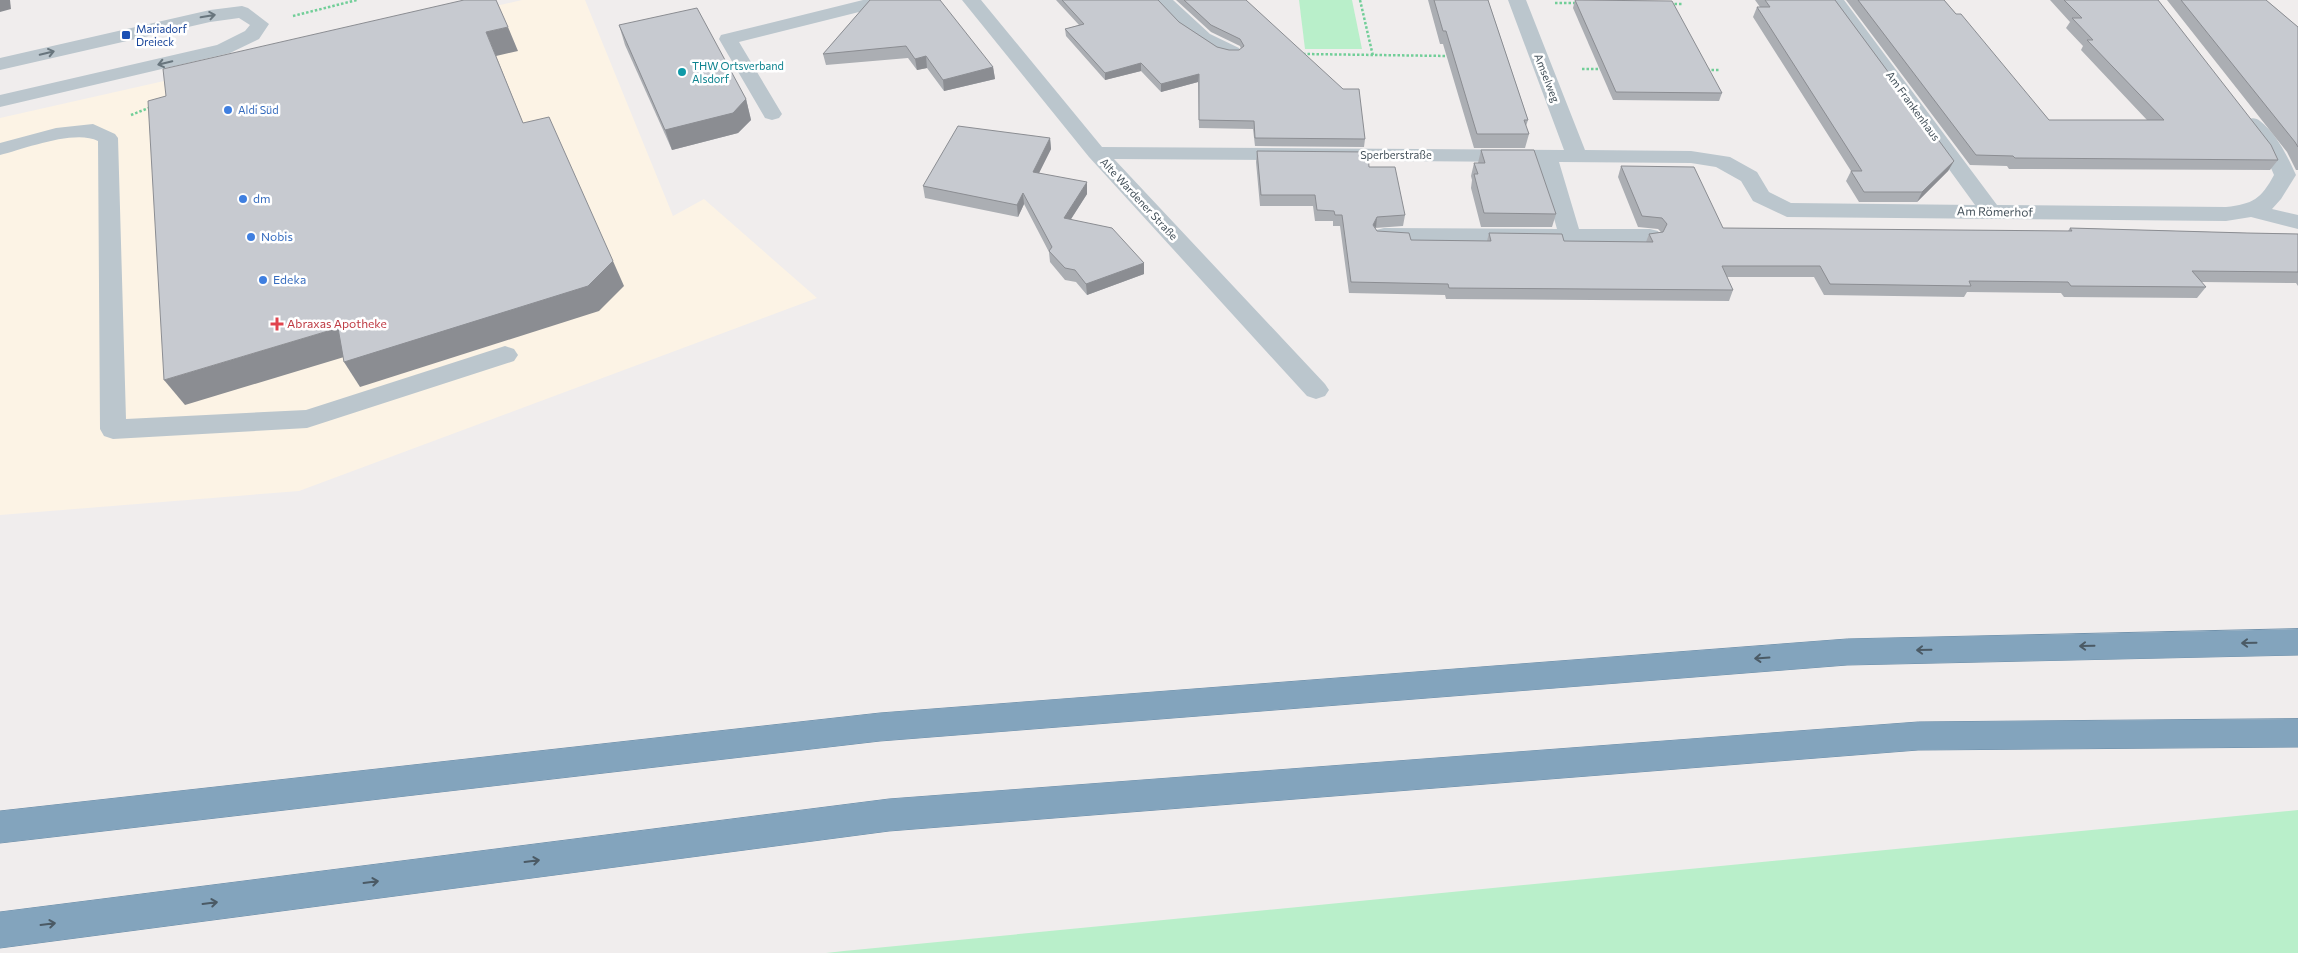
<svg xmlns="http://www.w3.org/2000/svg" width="2298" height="953" font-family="Commissioner,sans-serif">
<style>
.commercial{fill:#fcf3e5}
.green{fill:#b9efca}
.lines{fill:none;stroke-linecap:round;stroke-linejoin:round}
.highway-casing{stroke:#6e8fa9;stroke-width:1}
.path{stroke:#71ce98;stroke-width:2.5;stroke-dasharray:2.5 2;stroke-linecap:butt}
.minor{fill:#bbc6cd;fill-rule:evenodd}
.highway{fill:#83a4bd;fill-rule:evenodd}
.wall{fill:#abaeb3}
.shaded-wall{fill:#8b8d92}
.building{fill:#c7cad0;stroke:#8b8d92}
.oneway{stroke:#68757d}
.oneway2{stroke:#4b5a65}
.transit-dot{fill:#1a4fb4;stroke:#fff;stroke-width:2}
.culture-dot{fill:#0f9aa8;stroke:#fff;stroke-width:2}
.shop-dot{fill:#3f7fe0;stroke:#fff;stroke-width:2}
.health-dot{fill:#e0444e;stroke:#fff;stroke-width:2}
.labels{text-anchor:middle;stroke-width:5;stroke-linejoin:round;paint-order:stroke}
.far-transit-label{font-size:11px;fill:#164399;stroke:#fff;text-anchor:start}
.far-culture-label{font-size:11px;fill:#0d838f;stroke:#fff;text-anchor:start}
.far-street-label{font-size:11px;fill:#45525b;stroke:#fff}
.far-shop-label{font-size:11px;fill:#366cbe;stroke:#fff;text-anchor:start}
.shop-label{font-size:12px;fill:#366cbe;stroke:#fff;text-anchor:start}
.street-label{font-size:12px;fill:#45525b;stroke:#fff}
.health-label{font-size:12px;fill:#be3a42;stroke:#fff;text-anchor:start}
</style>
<rect width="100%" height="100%" fill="#f0eded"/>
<path class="commercial" d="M522,0H585L673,216L704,199L817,298L299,491L0,515V118Z"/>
<g class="green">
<path d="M1299,0H1352L1362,49H1305Z"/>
<path d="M2298,810V953H826L844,951Z"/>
</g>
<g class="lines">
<g class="highway-casing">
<g id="highway">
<path d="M2298,629V655L1847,665L880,741L0,843V811L880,713L1847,639Z"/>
<path d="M2298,719V747L1918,750L889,831L0,948V912L889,799L1918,722Z"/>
</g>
</g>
<g class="path">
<path d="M1360,0L1373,56"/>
<path d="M1555,3H1577"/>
<path d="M1670,4H1682"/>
<path d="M293,16L357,0"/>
<path d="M1303,54L1449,56"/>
<path d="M1582,69H1603"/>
<path d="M1707,70H1719"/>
<path d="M131,115L151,107"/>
</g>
<g class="minor">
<path d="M863,0H894L891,4L739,42L782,114L779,118L772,120L765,118L719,39L721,35Z"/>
<path d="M962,0H981L1102,147L1564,150L1508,0H1526L1585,150L1691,151L1730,157L1757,172L1769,192L1791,203L1975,205L1826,0H1844L1997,205L2226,207C2253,204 2261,199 2274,175L2265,154L2242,124L2245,120C2250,118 2256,117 2260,121C2276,133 2288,157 2296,175L2281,199L2272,209L2298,215V229L2251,217L2226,221L1787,217L1753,201L1741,181L1716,167L1691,163L1559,162L1579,229H1650L1658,231L1661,236L1658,241L1650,243L1384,242L1376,240L1373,235L1376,230L1384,228L1557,229L1538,162L1114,159L1325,384L1329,390L1325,396L1316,399L1307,396L1089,157Z"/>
<path d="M1154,0H1173L1210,34L1239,48L1242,52L1239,56C1214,62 1168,20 1154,0Z"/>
<path d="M242,6L248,8L269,24L259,39L230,53L0,107V95L217,45L245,31L250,25L239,18L210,22L0,70V58L210,10Z"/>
<path d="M93,124L115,134L118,138L126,419L306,410L505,346L514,349L518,355L514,361L307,428L113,439L104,436L100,429L98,141C75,129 24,149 0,155V143L56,128Z"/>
</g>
<use href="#highway" class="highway"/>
</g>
<g class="wall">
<path d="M870,0L993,67L995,79L944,91L927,68L917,70L908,58L826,65L823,54Z"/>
<path d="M1056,0H1158L1179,22L1217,47L1229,50H1239L1241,49L1240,46L1211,32L1176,0H1246L1365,139L1364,147L1255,146L1253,129L1199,128L1198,82L1161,92L1141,71L1105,80L1066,36L1065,29L1079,25Z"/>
<path d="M1428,0H1488L1528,120L1526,126L1529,134L1525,148H1474L1443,44H1440Z"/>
<path d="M1575,0L1722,93L1719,101L1613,100L1573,8Z"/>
<path d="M1755,0H1835L1954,161L1948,171L1917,202H1859L1846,181L1851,171L1753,17L1757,7H1760Z"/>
<path d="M1846,0H1944L2049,120H2147L2081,50L2083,46L2066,28L2070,22L2050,0H2158L2278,160L2270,170L2009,169L2007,166L1970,165Z"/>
<path d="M2167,0H2266L2298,27V170H2296L2287,152Z"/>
<path d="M619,25L746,99L751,120L738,133L672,150L625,45Z"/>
<path d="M1050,138L1051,149L1039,173L1087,194L1071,219L1144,263V274L1087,295L1076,282L1065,280L1050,262L1049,252L1024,204L1018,217L925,198L923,186Z"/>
<path d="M1481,150L1556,214L1552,227H1481L1471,188L1472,180L1471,176L1474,163H1478Z"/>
<path d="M1257,151L1369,167L1405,215L1403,226L1375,228L1377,231L1411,240L1487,241L1489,233L1564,241L1646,242L1649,234L1661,232L1658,229L1638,227L1618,177L1621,166L1723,228L2068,231L2070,228L2247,233L2298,234V286L2296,283L2201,282L2206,287L2197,298L2064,297L2061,293L1967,292L1964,297L1824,295L1814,277H1727L1733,290L1729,301L1446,299L1445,295L1349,293L1340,226H1333V221H1315L1313,206H1260L1256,162Z"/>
</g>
<g class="shaded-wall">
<path d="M0,0H10L11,9L0,12Z"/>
<path d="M508,27L518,51L496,56L533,148L486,32Z"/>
<path d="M926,56L927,68L917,70L915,59Z"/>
<path d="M1141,63V71L1105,80V73Z"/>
<path d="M993,67L995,79L944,91L943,80Z"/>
<path d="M1199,74L1198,82L1161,92V84Z"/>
<path d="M746,99L751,120L738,133L672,150L665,130Z"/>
<path d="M1050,138L1051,149L1034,183L1033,172Z"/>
<path d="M1954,161L1948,171L1917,202L1922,192Z"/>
<path d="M1087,182V194L1064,230V218Z"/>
<path d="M1023,193L1024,204L1018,217L1017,205Z"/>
<path d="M1377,217L1376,228L1373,225Z"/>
<path d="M613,261L624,286L599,311L360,387L344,362Z"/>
<path d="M1144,263V274L1087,295L1086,284Z"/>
<path d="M338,328L354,354L185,405L164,380Z"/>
</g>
<g class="building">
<path d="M464,0H496L508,27L486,32L523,123L549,117L613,261L588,286L344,362L338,328L164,380L148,101L166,96L163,69Z"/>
<path d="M870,0H940L993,67L943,80L926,56L915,59L906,46L823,54Z"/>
<path d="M1062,0H1158L1179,22L1217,47L1229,50H1239L1244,46L1240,39L1211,25L1184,0H1246L1343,89H1359L1365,139L1255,138L1254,121L1199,120V74L1161,84L1141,63L1105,73L1065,29L1084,24Z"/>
<path d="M1434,0H1488L1528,120H1524L1529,134H1477L1446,31H1443Z"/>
<path d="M1575,0L1672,1L1722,93L1616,92Z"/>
<path d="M1765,0H1835L1954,161L1922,192H1864L1851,171H1862L1757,7H1770Z"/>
<path d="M1858,0H1944L1956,14H1961L2049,120H2164L2087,40H2093L2072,18H2082L2064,0H2158L2271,145L2278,160L2015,158L2013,156L1976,155Z"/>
<path d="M2181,0H2266L2298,27V147L2295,142Z"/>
<path d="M697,8L746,99L733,113L665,130L619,25Z"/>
<path d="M958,126L1050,138L1033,172L1087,182L1064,218L1112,228L1144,263L1086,284L1075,270L1065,268L1049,251L1052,247L1023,193L1017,205L923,186Z"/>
<path d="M1481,150H1534L1556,214L1484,213L1474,174H1478L1474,163H1485Z"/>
<path d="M1257,151L1368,152L1369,167H1395L1405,215L1377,217L1373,225L1377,231L1409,233L1411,240L1491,241L1489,233L1562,234L1564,241L1653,242L1649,234L1663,232L1667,224L1662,218L1642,216L1621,166L1694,167L1723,228L2072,231L2070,228L2247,233L2298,234V272L2192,271L2206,287L2071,286L2068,282L1969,281L1971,286L1830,284L1820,266H1722L1733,290L1449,288L1448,284L1351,282L1342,215H1335L1334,211L1317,210L1315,195H1261Z"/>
</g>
<defs><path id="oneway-shaft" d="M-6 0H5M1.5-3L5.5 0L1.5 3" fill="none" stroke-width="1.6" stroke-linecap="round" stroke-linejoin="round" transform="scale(1.25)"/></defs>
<g class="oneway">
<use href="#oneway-shaft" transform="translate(208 16) rotate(-10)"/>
<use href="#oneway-shaft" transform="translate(47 53) rotate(-13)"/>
<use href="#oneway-shaft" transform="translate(165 63) rotate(167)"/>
</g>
<g class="oneway2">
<use href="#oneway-shaft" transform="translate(2249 643) rotate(179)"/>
<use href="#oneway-shaft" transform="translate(2087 646) rotate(179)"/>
<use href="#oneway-shaft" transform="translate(1924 650) rotate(179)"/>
<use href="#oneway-shaft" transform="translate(1762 658) rotate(176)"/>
<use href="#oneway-shaft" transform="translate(532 861) rotate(-7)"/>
<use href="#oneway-shaft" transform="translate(371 882) rotate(-7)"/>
<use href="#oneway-shaft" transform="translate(210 903) rotate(-7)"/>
<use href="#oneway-shaft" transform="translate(48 924) rotate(-7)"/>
</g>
<rect class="transit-dot" x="121" y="30" width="10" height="10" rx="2.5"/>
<circle class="culture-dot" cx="682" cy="72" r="5"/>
<g class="shop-dot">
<circle cx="228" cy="110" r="5"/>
<circle cx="243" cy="199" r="5"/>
<circle cx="251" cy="237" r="5"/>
<circle cx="263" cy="280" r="5"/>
</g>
<path class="health-dot" d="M274.5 316.5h5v5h5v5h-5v5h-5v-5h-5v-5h5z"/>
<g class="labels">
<g class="far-transit-label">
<text x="136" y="33">Mariadorf<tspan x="136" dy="13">Dreieck</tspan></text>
</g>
<g class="far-culture-label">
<text x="692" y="70">THW Ortsverband<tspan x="692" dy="13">Alsdorf</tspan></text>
</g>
<g class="far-street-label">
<text transform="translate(1547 78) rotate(69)" y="4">Amselweg</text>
<text transform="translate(1913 106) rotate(54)" y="4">Am Frankenhaus</text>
<text x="1396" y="159">Sperberstraße</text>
<text transform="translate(1139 199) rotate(47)" y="4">Alte Wardener Straße</text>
</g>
<g class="far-shop-label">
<text x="238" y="114">Aldi Süd</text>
</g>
<g class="shop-label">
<text x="253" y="203">dm</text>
<text x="261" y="241">Nobis</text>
<text x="273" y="284">Edeka</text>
</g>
<g class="street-label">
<text transform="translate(1995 212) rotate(1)" y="4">Am Römerhof</text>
</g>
<g class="health-label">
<text x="287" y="328">Abraxas Apotheke</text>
</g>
</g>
</svg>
